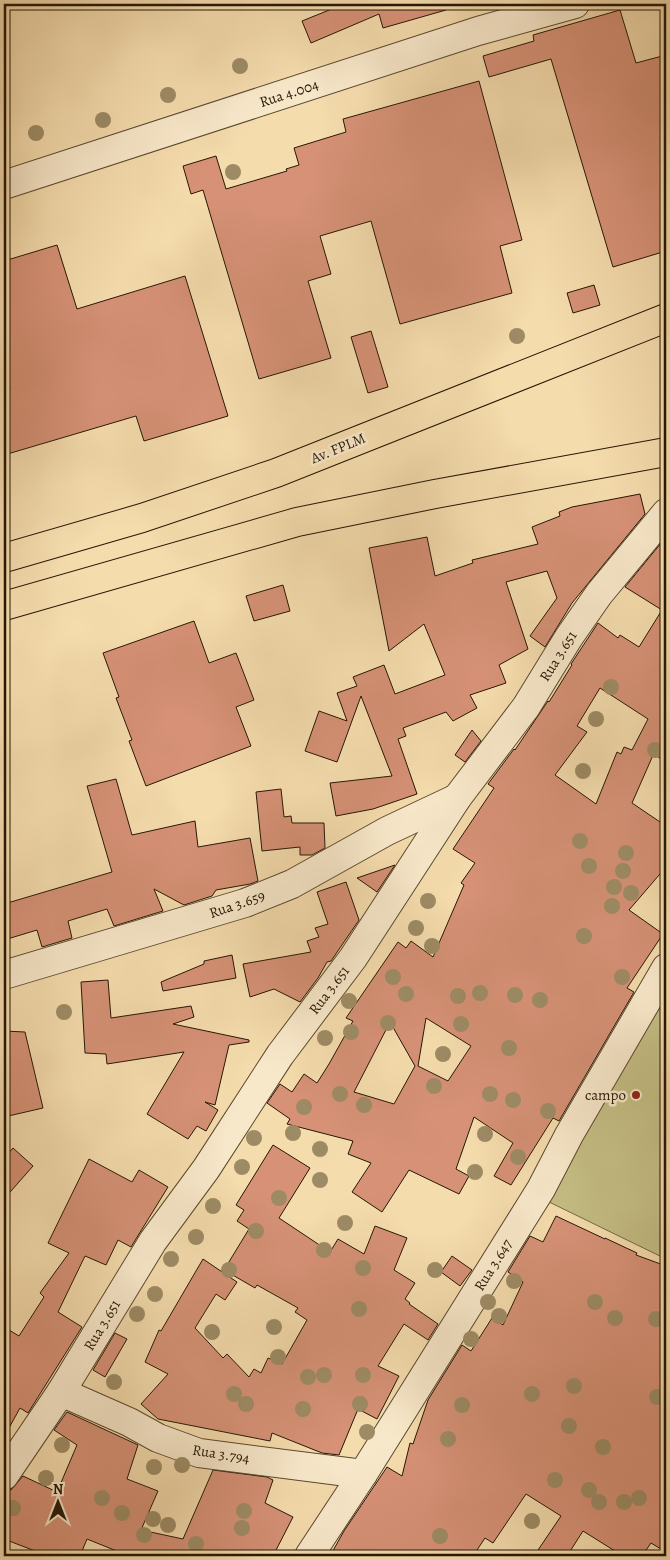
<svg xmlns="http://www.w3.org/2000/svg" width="670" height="1560" font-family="Alegreya,serif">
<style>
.green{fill:#c4be84;stroke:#756a44}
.building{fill:#d69176;stroke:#261704;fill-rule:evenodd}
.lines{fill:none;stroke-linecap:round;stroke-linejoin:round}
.minor-casing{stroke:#5a482e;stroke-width:30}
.major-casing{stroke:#261704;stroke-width:30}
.minor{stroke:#f8e8ca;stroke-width:28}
.major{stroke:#f5dcad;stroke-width:28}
.tree{fill:#9d8b65}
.poi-dot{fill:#8f2418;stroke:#f8e8ca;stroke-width:2}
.labels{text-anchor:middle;stroke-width:5;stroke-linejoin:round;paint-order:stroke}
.street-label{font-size:15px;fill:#261704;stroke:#f8e8ca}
.poi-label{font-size:15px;fill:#261704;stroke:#f8e8ca;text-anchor:end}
</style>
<rect width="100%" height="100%" fill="#f5dcad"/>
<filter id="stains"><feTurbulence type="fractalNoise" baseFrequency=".004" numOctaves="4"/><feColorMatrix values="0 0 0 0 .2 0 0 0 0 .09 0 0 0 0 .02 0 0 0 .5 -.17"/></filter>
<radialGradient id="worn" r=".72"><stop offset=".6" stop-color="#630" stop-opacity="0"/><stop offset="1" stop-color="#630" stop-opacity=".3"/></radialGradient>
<path class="green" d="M666,990V1259L545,1200Z"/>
<g class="building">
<path d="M344,4H445L446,10L383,28L379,14L311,43L302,21Z"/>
<path d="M620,10L636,63L666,55V251L613,267L551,59L489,77L483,56L534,41L533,35Z"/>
<path d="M479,81L522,240L500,246L512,293L400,324L371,221L320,236L331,274L308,281L331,358L259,379L203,190L191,194L183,166L216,156L226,189L287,171L286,169L299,165L294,148L346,132L343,119Z"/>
<path d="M57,245L77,309L185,276L228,416L144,441L136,416L4,455V390L10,389L4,367V261Z"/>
<path d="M594,285L600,305L573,313L567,293Z"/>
<path d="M371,331L388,387L368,393L351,337Z"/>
<path d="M640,494L645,514L572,603L545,647L530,636L557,598L547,571L506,582L528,649L499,665L506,683L470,695L477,708L453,721L446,712L403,728L406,736L398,739L417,794L373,809L336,816L330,783L392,776L361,696L337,762L305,751L319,711L347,721L337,693L357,686L353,677L384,665L395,694L445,675L424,624L389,651L369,548L427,537L435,576L473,563L472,560L538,544L532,527L560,516L559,512L572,507Z"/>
<path d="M666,537V764L654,753L632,803L666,826V867L629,910L663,934L627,988L634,992L559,1121L553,1118L511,1185L494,1176L513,1143L474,1117L456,1169L469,1176L459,1194L409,1170L382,1212L352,1192L371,1163L348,1154L353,1141L287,1124L290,1119L267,1103L280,1084L292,1092L304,1074L317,1083L329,1064L353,1021L346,1018L398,942L406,948L411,941L433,957L464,885L461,883L475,863L453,849L494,788L488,784L514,749L515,750L548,701L549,702L572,665L571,664L598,623L618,638L620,635L639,647L662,610L625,587ZM600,688L648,719L632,750L624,747L621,754L617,752L596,804L555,775L587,732L577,726ZM426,1018L471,1046L448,1081L418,1066ZM390,1022L415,1066L394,1104L354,1092Z"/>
<path d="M283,585L290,611L254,621L246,596Z"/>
<path d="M194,621L209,663L236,653L254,700L236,707L251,746L146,786L129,741L132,740L116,698L119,697L103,653Z"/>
<path d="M472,730L481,741L465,762L455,755Z"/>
<path d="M116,779L132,835L195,821L198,847L250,838L258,881L250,884L216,890L212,896L184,905L154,889L163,911L114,926L107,909L68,921L72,938L42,947L37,930L4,940V904L112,872L87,786Z"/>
<path d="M281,789L284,817L291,816L292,823H324L325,848L312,855H300V847L262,851L256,792Z"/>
<path d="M395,865L377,892L357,878Z"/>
<path d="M346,882L359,920L331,961L327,962L318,978L300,1002L274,989L250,997L243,964L311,952L307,941L319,937L315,928L328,924L317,892Z"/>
<path d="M232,955L236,978L163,991L161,982L204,964V961Z"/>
<path d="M108,980L111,1018L191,1006L194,1017L173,1024L249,1040V1042L229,1045L215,1105L205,1102L218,1110L206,1131L197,1126L188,1139L147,1114L184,1052L107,1064L106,1054L85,1053L81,982Z"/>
<path d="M4,1031L25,1032L43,1108L4,1117Z"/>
<path d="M273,1145L310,1168L279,1218L330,1252L338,1239L364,1254L375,1226L407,1238L394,1270L415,1283L405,1299L410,1303L409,1304L438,1324L428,1340L404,1324L378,1366L399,1376L377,1419L358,1409L339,1455L322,1453L272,1433L270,1441L158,1419L141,1404L168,1374L145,1362L159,1330L161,1331L203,1259L237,1282L225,1300L216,1294L195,1328L223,1358L227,1354L249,1377L254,1369L261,1373L268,1358L282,1364L307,1320L295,1312L298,1308L257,1285L255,1288L224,1270L249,1229L237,1221L244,1210L236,1205Z"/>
<path d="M13,1148L33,1166L4,1199V1158Z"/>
<path d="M89,1159L132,1182L139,1170L168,1187L131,1247L118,1240L106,1265L85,1256L58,1312L82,1327L28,1413L20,1408L4,1437V1327L19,1336L44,1297L40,1293L69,1253L48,1243Z"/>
<path d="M556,1216L605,1239V1238L637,1253L636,1255L666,1266V1552L651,1543L642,1556H623L583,1531L567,1556H534L561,1516L526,1494L493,1543L485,1538L473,1556H330L344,1531L387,1467L402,1476L410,1443L413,1444L428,1400L462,1345L471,1351L492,1318L503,1325L523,1282L508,1272L530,1236L543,1242Z"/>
<path d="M452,1256L472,1270L460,1286L441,1272Z"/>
<path d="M115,1333L127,1339L105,1377L93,1370Z"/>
<path d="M67,1412L138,1445L127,1479L158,1491L141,1530L183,1539L213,1470L267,1477L273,1480L265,1503L293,1517L273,1556H129L87,1539L80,1556H48L4,1539V1491L11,1490L23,1476L57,1492L77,1445L54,1430Z"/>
</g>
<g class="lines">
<g class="minor-casing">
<g id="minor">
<path d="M4,185L478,31L575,4"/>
<path d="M4,975L245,903L292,884L387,831L457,798"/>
<path d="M61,1392L129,1422L158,1438L199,1453L363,1474"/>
<path d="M4,1476L61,1392L153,1241L206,1169L280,1055L353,958L457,798L526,707L569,637L599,594L666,513"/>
<path d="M309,1556L363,1474L541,1189L569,1135L666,968"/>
</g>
</g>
<g class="major-casing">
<g id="major">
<path d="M4,558L142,518L276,473L666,318"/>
<path d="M4,606L297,522L435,494L666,452"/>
</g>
</g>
<use href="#minor" class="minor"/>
<use href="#major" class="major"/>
</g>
<g class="tree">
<circle cx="240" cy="66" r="8"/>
<circle cx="168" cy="95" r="8"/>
<circle cx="103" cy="120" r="8"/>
<circle cx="36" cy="133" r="8"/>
<circle cx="233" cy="172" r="8"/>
<circle cx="517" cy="336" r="8"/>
<circle cx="611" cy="687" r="8"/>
<circle cx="596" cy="719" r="8"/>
<circle cx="655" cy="750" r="8"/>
<circle cx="583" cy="771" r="8"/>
<circle cx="580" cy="841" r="8"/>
<circle cx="626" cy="853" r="8"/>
<circle cx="589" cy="866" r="8"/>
<circle cx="623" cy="871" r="8"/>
<circle cx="614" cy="887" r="8"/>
<circle cx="631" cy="893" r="8"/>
<circle cx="428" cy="901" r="8"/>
<circle cx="612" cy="906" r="8"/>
<circle cx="416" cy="928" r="8"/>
<circle cx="584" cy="936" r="8"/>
<circle cx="432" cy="946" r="8"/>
<circle cx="393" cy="977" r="8"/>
<circle cx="622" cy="977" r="8"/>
<circle cx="480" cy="993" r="8"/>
<circle cx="406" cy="994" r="8"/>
<circle cx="515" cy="995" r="8"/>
<circle cx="458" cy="996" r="8"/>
<circle cx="540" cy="1000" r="8"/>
<circle cx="349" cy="1001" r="8"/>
<circle cx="64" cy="1012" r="8"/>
<circle cx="388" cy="1023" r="8"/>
<circle cx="461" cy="1024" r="8"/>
<circle cx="351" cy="1032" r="8"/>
<circle cx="325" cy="1038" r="8"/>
<circle cx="509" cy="1048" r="8"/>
<circle cx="443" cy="1054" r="8"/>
<circle cx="434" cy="1086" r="8"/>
<circle cx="340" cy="1094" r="8"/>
<circle cx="490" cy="1094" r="8"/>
<circle cx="513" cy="1100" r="8"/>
<circle cx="364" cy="1105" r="8"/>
<circle cx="304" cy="1107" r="8"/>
<circle cx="548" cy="1111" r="8"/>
<circle cx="293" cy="1133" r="8"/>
<circle cx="485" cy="1134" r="8"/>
<circle cx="254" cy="1138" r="8"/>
<circle cx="320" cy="1149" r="8"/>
<circle cx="518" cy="1157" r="8"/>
<circle cx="242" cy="1167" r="8"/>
<circle cx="475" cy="1172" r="8"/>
<circle cx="320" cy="1180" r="8"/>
<circle cx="279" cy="1198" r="8"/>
<circle cx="213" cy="1206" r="8"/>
<circle cx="345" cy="1223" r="8"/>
<circle cx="256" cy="1231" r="8"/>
<circle cx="196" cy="1237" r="8"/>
<circle cx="324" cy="1250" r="8"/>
<circle cx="171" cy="1259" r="8"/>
<circle cx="363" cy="1268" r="8"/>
<circle cx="229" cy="1270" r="8"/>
<circle cx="435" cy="1270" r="8"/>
<circle cx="514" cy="1281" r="8"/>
<circle cx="155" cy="1294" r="8"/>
<circle cx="488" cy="1302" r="8"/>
<circle cx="595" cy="1302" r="8"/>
<circle cx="359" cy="1309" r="8"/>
<circle cx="137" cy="1314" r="8"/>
<circle cx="499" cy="1316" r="8"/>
<circle cx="615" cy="1318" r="8"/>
<circle cx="656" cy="1319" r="8"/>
<circle cx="274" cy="1327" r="8"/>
<circle cx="212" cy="1332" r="8"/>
<circle cx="471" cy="1339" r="8"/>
<circle cx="278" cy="1357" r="8"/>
<circle cx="324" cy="1375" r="8"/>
<circle cx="363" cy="1375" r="8"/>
<circle cx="308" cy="1377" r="8"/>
<circle cx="114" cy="1382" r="8"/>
<circle cx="574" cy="1386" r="8"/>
<circle cx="234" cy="1394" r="8"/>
<circle cx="532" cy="1394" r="8"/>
<circle cx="657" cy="1397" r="8"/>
<circle cx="246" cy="1404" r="8"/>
<circle cx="360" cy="1404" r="8"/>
<circle cx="462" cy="1405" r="8"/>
<circle cx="303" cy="1409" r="8"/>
<circle cx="569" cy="1426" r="8"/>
<circle cx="367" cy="1432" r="8"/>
<circle cx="448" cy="1439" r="8"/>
<circle cx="62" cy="1445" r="8"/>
<circle cx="603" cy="1447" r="8"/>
<circle cx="182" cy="1465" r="8"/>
<circle cx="154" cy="1467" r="8"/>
<circle cx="46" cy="1478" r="8"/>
<circle cx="555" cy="1480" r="8"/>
<circle cx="589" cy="1490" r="8"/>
<circle cx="102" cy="1498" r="8"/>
<circle cx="639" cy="1498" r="8"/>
<circle cx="599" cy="1502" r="8"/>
<circle cx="624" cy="1502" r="8"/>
<circle cx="13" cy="1508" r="8"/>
<circle cx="244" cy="1511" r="8"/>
<circle cx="122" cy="1513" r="8"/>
<circle cx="153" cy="1519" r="8"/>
<circle cx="532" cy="1521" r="8"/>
<circle cx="168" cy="1525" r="8"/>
<circle cx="242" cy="1528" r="8"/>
<circle cx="144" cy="1535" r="8"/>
<circle cx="440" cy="1536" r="8"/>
<circle cx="196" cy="1544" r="8"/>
</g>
<circle class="poi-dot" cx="636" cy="1095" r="5"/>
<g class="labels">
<g class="street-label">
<text transform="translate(289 93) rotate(-18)" y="5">Rua 4.004</text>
<text transform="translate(338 448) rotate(-22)" y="5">Av. FPLM</text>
<text transform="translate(558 656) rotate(-58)" y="5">Rua 3.651</text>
<text transform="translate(237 904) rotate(-19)" y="5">Rua 3.659</text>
<text transform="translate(329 990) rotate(-53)" y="5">Rua 3.651</text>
<text transform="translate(493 1265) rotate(-58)" y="5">Rua 3.647</text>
<text transform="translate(102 1325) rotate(-59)" y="5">Rua 3.651</text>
<text transform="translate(221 1454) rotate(9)" y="5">Rua 3.794</text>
</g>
<g class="poi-label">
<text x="626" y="1100">campo</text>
</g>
</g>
<rect width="670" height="1560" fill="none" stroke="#f5dcad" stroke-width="20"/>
<rect x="5" y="5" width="660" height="1550" fill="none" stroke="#261704" stroke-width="2.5"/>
<rect x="10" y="10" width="650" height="1540" fill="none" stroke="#261704"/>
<g transform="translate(58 1502)" stroke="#f8e8ca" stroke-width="4" paint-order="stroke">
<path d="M0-4L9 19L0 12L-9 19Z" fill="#261704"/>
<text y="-8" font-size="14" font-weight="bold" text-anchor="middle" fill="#261704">N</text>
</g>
<rect width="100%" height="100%" filter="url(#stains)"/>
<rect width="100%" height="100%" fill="url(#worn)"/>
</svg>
